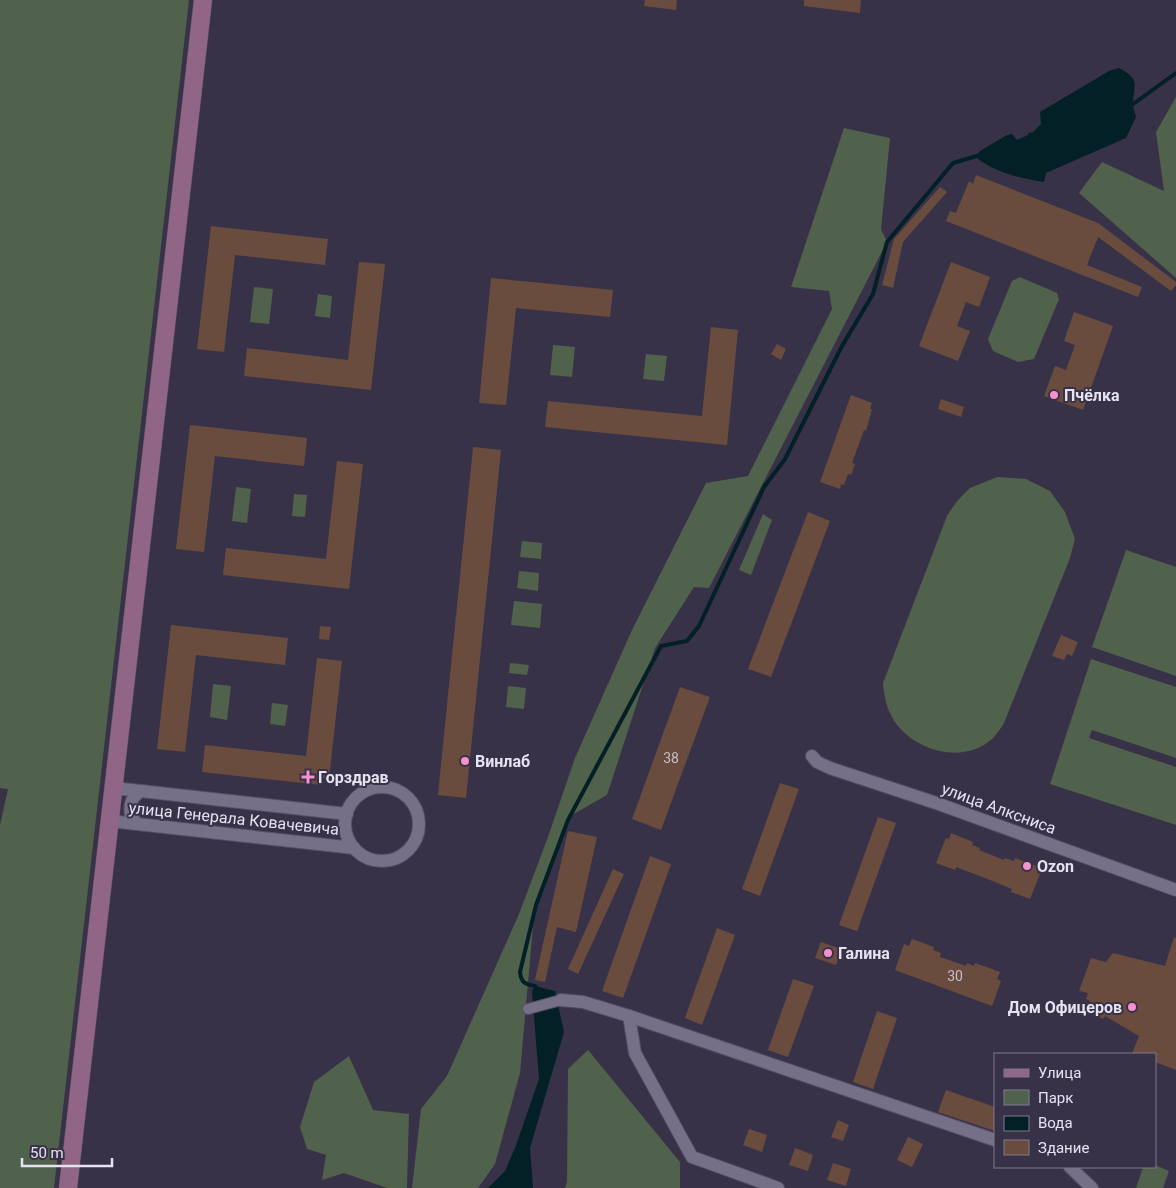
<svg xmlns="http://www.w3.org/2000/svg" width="1176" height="1188" font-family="Roboto,sans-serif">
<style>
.green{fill:#50614c}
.water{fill:#032026}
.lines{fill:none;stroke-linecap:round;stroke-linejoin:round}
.stream{stroke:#032026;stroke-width:4}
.building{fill:#6a4c3f}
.pedestrian-casing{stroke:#534e61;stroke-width:12}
.minor-casing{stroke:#534e61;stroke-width:14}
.secondary-casing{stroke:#534e61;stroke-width:19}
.pedestrian{stroke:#766f88;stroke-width:10}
.minor{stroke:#766f88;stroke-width:12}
.secondary{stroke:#916585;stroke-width:18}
.poi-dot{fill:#f690cf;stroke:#383248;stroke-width:2}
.labels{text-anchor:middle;stroke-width:4;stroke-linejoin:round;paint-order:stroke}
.number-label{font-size:14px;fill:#c7bdc4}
.poi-label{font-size:16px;font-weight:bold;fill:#e6e3f1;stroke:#383248;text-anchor:start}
.street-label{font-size:16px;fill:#e6e3f1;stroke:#383248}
</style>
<rect width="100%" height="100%" fill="#383248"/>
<g class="green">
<path d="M0,0H189L54,1188H0V825L8,789L0,788Z"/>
<path d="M1176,97V278L1079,193L1102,162L1164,191L1156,132Z"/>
<path d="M844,128L890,138L881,229L887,242L709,588L694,587L655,648L607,795L570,816L535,904L520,1073L495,1164L478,1188H412L421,1109L447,1076L519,914L548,837L575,758L632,630L706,483L748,476L832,309L829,291L791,287Z"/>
<path d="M1020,277L1057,293L1059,299L1034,359L1018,362L993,351L988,339L1012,281Z"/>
<path d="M254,287L273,289L269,324L250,322Z"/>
<path d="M318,294L332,296L330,318L315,316Z"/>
<path d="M553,345L575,347L572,377L550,375Z"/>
<path d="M646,354L667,356L664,381L643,379Z"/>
<path d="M997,477L1026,479L1050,491L1065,512L1075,539L1070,558L1004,723C1001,728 997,734 992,739C962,766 910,750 892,717C886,707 884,694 883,683L947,516L957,501L970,488Z"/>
<path d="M236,487L251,489L247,523L232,521Z"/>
<path d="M294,494L307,495L305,517L292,516Z"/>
<path d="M763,514L772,520L751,575L739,570Z"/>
<path d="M522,541L542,543L541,559L520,557Z"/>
<path d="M1126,550L1176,567V676L1092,647Z"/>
<path d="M519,571L539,573L538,591L517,588Z"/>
<path d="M514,601L542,604L540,628L511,625Z"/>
<path d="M1091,659L1176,687V758L1092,730L1089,738L1176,767V825L1050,784Z"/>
<path d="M510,663L529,665L527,675L509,673Z"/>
<path d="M213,684L231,686L227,720L210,717Z"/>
<path d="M508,686L526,688L524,709L506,707Z"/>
<path d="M272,703L288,705L285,726L270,724Z"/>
<path d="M588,1050L680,1162V1188H565L567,1182L568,1069Z"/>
<path d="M349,1056L373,1110L409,1114L407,1188H387L344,1173L322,1180L326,1155L307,1149L300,1127L314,1082Z"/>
<path d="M1155,1165L1169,1171L1163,1188H1136L1143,1167H1155Z"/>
</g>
<g class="water">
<path d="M1119,68C1142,80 1133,85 1133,105C1133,109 1135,113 1136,117L1126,138L1046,173L1044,182C1022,179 993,172 976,157L980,151L1007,135L1012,134L1017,140L1028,135L1029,132L1032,133L1041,124L1040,112L1109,71Z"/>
<path d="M535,986L555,991L564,1032L530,1148L533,1188H488L505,1171L515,1148L539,1079L532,991Z"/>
</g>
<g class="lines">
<g class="stream">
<path d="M1129,107L1176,73"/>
<path d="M537,989L535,986C525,984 521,983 520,972L536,905L568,820L661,646L687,641L699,626L764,487L785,459L842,346L873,294L887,242L953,163L980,155"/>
</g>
</g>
<g class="building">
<path d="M645,0H677L676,10L644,6Z"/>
<path d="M804,0H861L860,13L804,6Z"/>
<path d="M976,175L1098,223L1176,282V285L1171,291L1098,237L1087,265L1142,287L1138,297L946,221L950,211L956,213L969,181L973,184Z"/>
<path d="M940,187L947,192L903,242L893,288L882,285L894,239Z"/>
<path d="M211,226L328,239L325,265L235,255L224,352L197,349Z"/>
<path d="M359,262L385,264L371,390L244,376L247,348L348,360Z"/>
<path d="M951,262L990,277L979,307L966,302L964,307L957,326L970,331L958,361L919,346Z"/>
<path d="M491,278L613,290L610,317L516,308L506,405L479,403Z"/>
<path d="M1074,312L1113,326L1083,410L1044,396L1055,366L1066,370L1071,356L1075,345L1064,341Z"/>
<path d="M711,327L738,330L727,445L545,427L548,401L702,416Z"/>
<path d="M777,344L786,349L781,360L771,354Z"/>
<path d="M851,395L872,403L870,409H872L866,431L864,430L852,463L855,464L851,475L848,474L844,485L841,484L840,489L820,482Z"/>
<path d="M941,399L964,407L961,417L938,409Z"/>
<path d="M190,425L307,438L304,466L215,456L204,552L176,549Z"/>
<path d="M473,447L501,450L466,798L438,795Z"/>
<path d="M337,461L363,464L349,589L223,575L226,548L326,559Z"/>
<path d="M808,512L830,521L771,677L748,669Z"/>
<path d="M171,625L288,638L285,665L196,655L185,752L157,749Z"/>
<path d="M320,626L331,627L329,640L319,639Z"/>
<path d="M1061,635L1078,642L1072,656L1067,654L1064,660L1052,656Z"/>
<path d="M317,658L342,661L329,779L322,778L321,785L202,772L205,745L306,756Z"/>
<path d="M680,687L710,697L661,830L632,819Z"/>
<path d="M780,783L799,789L760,896L742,889Z"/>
<path d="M878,817L896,823L857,931L839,925Z"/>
<path d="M568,831L597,837L576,932L557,927L545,982L535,980Z"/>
<path d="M951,833L973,842L972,845L980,848L979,850L1004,860L1005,858L1014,861L1015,858L1039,867L1037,873L1040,874L1030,899L1011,892L1012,889L990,880L956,867L955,870L936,863L946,838L949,839Z"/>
<path d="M650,856L671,864L623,998L602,991Z"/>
<path d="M613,869L624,874L578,974L568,969Z"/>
<path d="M717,928L735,935L702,1025L685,1018Z"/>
<path d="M1174,937L1176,938V1070L1155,1062V1054H1132L1139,1036L1105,1016L1104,1019L1087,1013L1090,1001L1086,999L1088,993L1079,991L1091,958L1106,962L1113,953L1165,966Z"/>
<path d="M912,939L934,947L933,950L941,953L940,957L966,966L967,963L974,966L975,963L1000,972L997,979L1001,981L992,1006L895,970L904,944L909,946Z"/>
<path d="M821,942L841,949L836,965L815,958Z"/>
<path d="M793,979L814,986L788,1057L768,1050Z"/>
<path d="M877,1011L897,1018L873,1089L853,1082Z"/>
<path d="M946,1090L995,1107V1131L938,1112Z"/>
<path d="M838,1120L849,1125L843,1141L831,1137Z"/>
<path d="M749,1129L767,1135L762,1152L743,1145Z"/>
<path d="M908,1137L923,1144L912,1167L897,1160Z"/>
<path d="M795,1148L813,1155L808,1171L789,1165Z"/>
<path d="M833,1163L851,1169L846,1186L827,1180Z"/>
</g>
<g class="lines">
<g class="pedestrian-casing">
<path id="pedestrian" d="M528,1009L561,1000"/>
</g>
<g class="minor-casing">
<g id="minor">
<path d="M812,756L817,762L830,768L936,803L1176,890"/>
<circle cx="382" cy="824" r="37"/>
<path d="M114,788L347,814"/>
<path d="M110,821L354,848"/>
<path d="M137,824C127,813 128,799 141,791"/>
<path d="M561,1000L583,1002L629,1016L995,1140"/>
<path d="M629,1016L635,1053L692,1157L778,1188"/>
<path d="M1070,1167L1092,1188"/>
</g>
</g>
<g class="secondary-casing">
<path id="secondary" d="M68,1188L203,0"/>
</g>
<use href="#pedestrian" class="pedestrian"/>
<use href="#minor" class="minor"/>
<use href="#secondary" class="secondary"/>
</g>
<g class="poi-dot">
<circle cx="1054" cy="395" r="5"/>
<circle cx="465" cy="761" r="5"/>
<path d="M305.5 769.5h5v5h5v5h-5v5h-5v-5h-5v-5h5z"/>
<circle cx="1027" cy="866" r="5"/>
<circle cx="828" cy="953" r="5"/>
<circle cx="1132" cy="1007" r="5"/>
</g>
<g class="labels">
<g class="number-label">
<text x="671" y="763">38</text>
<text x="955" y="981">30</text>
</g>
<g class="poi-label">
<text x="1064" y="401">Пчёлка</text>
<text x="475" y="767">Винлаб</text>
<text x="318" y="783">Горздрав</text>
<text x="1037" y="872">Ozon</text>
<text x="838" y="959">Галина</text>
<text x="1122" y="1013" text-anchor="end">Дом Офицеров</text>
</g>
<g class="street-label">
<text transform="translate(999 808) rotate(20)" y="6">улица Алксниса</text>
<text transform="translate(234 818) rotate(6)" y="6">улица Генерала Ковачевича</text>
</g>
</g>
<rect x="994" y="1053" width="162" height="115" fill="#383248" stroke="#7e798c"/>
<rect x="1004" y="1069" width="25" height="8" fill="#916585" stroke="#7e798c"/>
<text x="1038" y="1078" font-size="15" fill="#e6e3f1">Улица</text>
<rect x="1004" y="1090" width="25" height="15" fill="#50614c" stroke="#7e798c"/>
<text x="1038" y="1103" font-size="15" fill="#e6e3f1">Парк</text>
<rect x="1004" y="1116" width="25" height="15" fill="#032026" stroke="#7e798c"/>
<text x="1038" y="1128" font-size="15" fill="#e6e3f1">Вода</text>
<rect x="1004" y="1140" width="25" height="15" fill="#6a4c3f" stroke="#7e798c"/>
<text x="1038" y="1153" font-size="15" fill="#e6e3f1">Здание</text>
<path d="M22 1158v8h90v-8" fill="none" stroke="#e6e3f1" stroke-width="2.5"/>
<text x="30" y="1158" font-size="15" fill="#e6e3f1" stroke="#383248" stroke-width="4" paint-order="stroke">50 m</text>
</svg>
